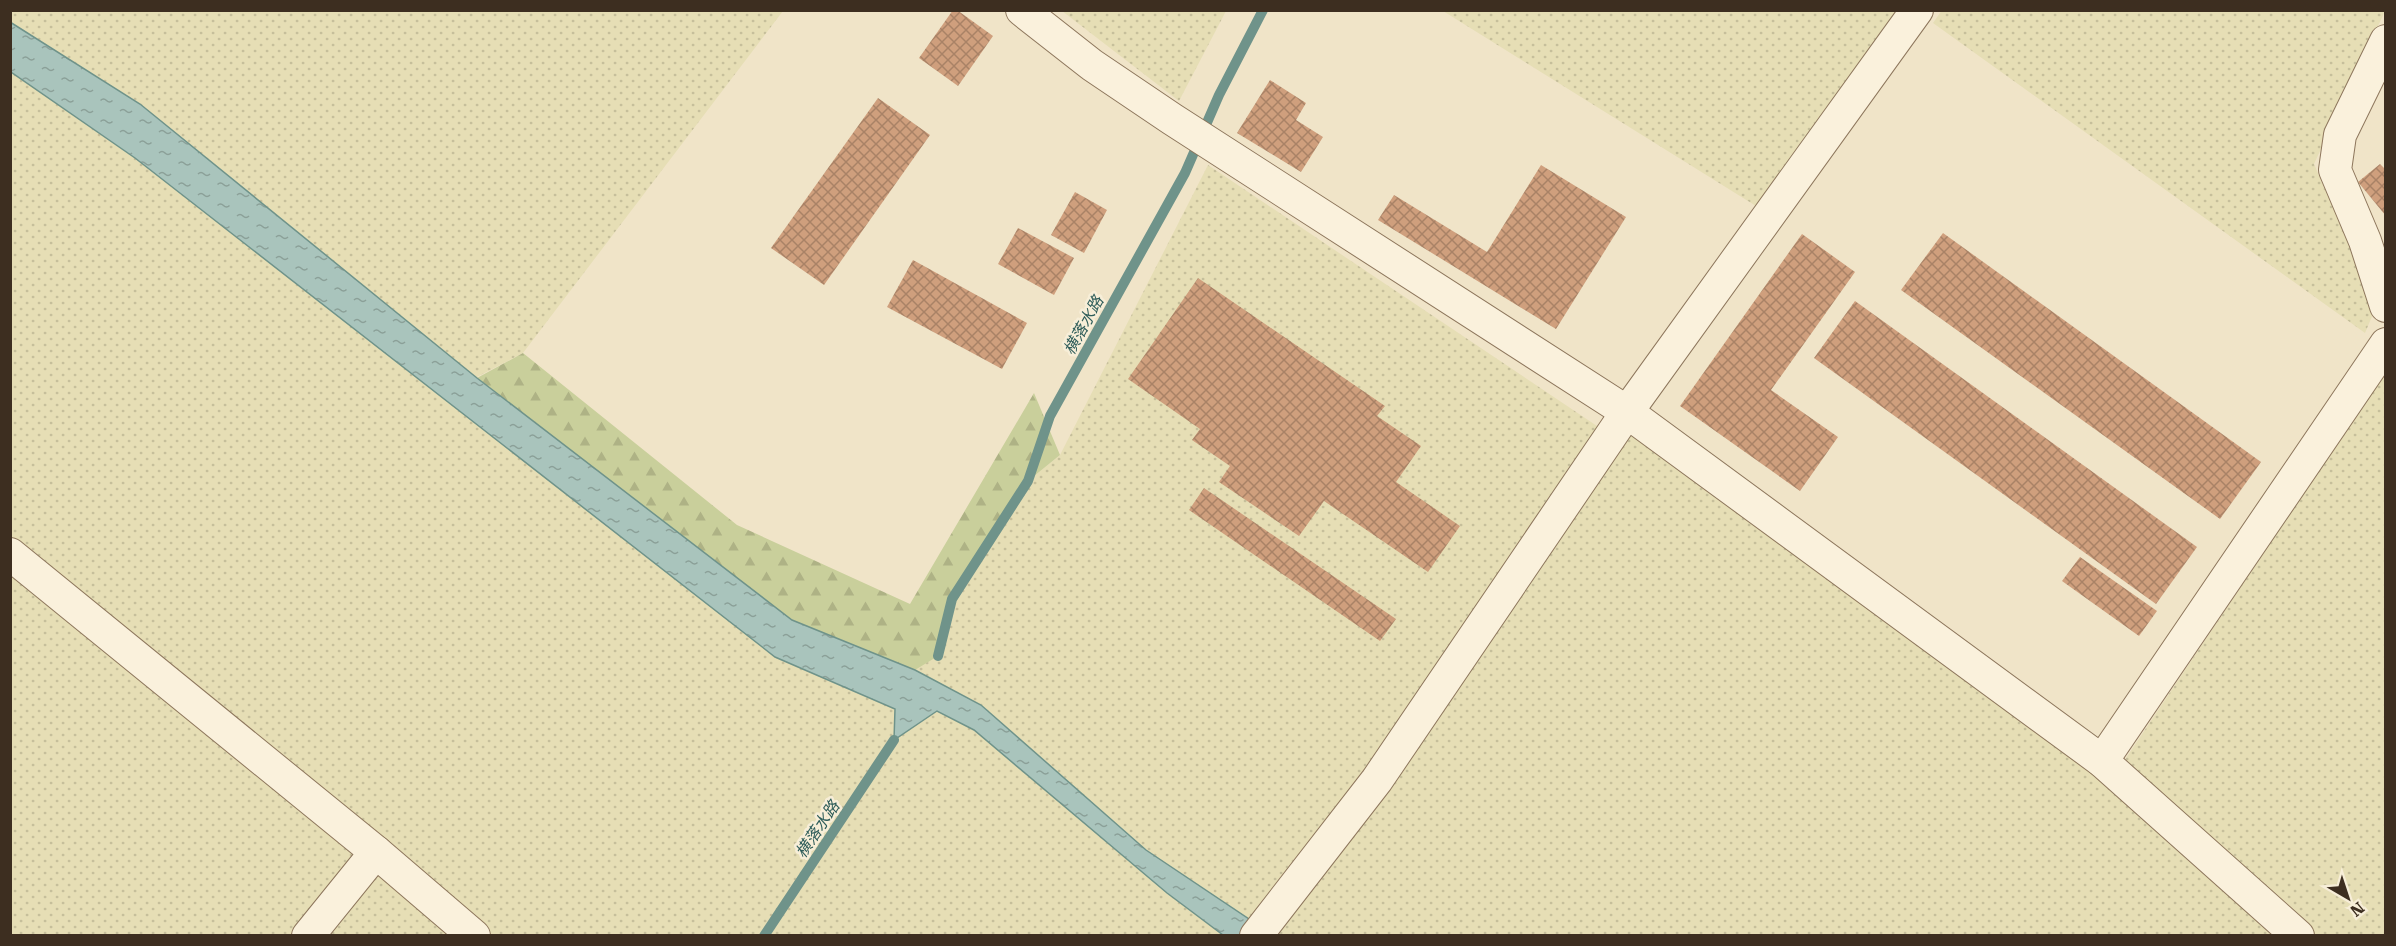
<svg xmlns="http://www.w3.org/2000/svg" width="2396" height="946" font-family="'Roboto Serif','Noto Sans JP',serif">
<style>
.farmland{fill:url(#farmland-dots)}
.forest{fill:url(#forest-firs)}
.water{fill:url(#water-ripples);stroke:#6f938a;stroke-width:1.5}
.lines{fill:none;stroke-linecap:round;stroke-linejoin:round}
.stream{stroke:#6f938a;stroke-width:10}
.building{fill:url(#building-cross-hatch)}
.minor-casing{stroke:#8d765c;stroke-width:34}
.minor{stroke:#faf1dc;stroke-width:32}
.labels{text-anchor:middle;stroke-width:5;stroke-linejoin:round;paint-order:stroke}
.water-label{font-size:16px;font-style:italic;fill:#2f5d5a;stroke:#f7eed8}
</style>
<defs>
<pattern id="farmland-dots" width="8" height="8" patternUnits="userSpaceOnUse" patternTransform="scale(1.5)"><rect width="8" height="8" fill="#e6deb5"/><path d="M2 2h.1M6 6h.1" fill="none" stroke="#c6bf9b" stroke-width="1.8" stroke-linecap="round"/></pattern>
<pattern id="forest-firs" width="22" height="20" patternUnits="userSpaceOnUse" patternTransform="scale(1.5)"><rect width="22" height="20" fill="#c9cf9b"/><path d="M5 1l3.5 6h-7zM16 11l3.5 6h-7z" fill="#aeb285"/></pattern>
<pattern id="water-ripples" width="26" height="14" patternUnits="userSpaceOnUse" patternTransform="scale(1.5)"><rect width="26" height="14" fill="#a9c4bc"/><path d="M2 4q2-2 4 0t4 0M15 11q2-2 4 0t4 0" fill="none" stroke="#8ba098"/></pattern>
<pattern id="building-cross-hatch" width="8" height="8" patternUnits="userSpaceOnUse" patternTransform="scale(1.5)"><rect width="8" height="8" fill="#cf9f7d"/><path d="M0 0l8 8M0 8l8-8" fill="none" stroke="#a98266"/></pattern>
</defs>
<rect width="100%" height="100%" fill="#f0e4c8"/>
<g class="farmland">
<path d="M1942,10L2385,11L2314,164L2376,307L2365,333L1933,23Z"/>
<path d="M10,11H783L523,353L477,377L938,656L952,599L1028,481L1060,455L1208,165L1597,426L1655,413L2124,761L2385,372V935H11Z"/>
<path d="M1062,11H1226L1179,101Z"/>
<path d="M1443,11H1896L1756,206Z"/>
</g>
<path class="forest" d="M523,353L737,525L910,604L1034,393L1060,455L1028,481L953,599L938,656L915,670L792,620L477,378Z"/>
<path class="water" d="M10,22L140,104L477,378L792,620L915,670L981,705L1146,850L1273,935H1223L1167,893L974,730L937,711L894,740L895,709L775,657L135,158L11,72Z"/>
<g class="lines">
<g class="stream">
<path d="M938,656L952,599L1028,481L1050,416L1185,173L1219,95L1263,10"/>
<path d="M764,936L894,740"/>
</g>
</g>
<g class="building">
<path d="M953,10H957L993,36L958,86L919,58Z"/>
<path d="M1270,80L1306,103L1296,120L1323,137L1301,172L1237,133Z"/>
<path d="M878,98L930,135L824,285L771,248Z"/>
<path d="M2380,164L2386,170V216L2358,182Z"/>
<path d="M1541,165L1626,217L1556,329L1378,220L1394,195L1487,252Z"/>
<path d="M1075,192L1107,210L1084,253L1051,235Z"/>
<path d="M1018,228L1074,258L1054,295L998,264Z"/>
<path d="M1943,233L2261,462L2220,519L1901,290Z"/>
<path d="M1802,234L1855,272L1771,390L1838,437L1800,491L1680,406Z"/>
<path d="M913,260L1027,323L1002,369L887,307Z"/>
<path d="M1198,278L1385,406L1377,416L1421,446L1396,482L1460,526L1428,572L1324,501L1299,536L1219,482L1230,466L1192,440L1200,429L1128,379Z"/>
<path d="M1855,301L2197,547L2156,604L1814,358Z"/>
<path d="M1204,488L1396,619L1380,641L1189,510Z"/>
<path d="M2080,557L2157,611L2139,636L2062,581Z"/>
</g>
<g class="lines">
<g class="minor-casing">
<g id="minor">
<path d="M1022,10L1092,65L1172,119L1627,412L2102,761L2298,936"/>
<path d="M2386,41L2340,135L2335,170L2365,241L2386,306"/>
<path d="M10,554L376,852L474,936"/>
<path d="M2102,761L2386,344"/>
<path d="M308,936L376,852"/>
<path d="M1256,936L1377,780L1627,412L1917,10"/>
</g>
</g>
<use href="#minor" class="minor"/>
</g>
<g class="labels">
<g class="water-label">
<text transform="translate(1083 325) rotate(-61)" y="6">横落水路</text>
<text transform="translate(817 829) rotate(-56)" y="6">横落水路</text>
</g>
</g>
<rect width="2396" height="946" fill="none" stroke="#3d2e20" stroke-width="24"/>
<g transform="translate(2348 898) rotate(141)" stroke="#f7eed8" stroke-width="4.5" paint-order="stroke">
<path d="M0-4.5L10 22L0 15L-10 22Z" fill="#3d2e20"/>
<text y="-9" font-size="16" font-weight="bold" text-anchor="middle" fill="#3d2e20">N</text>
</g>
</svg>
